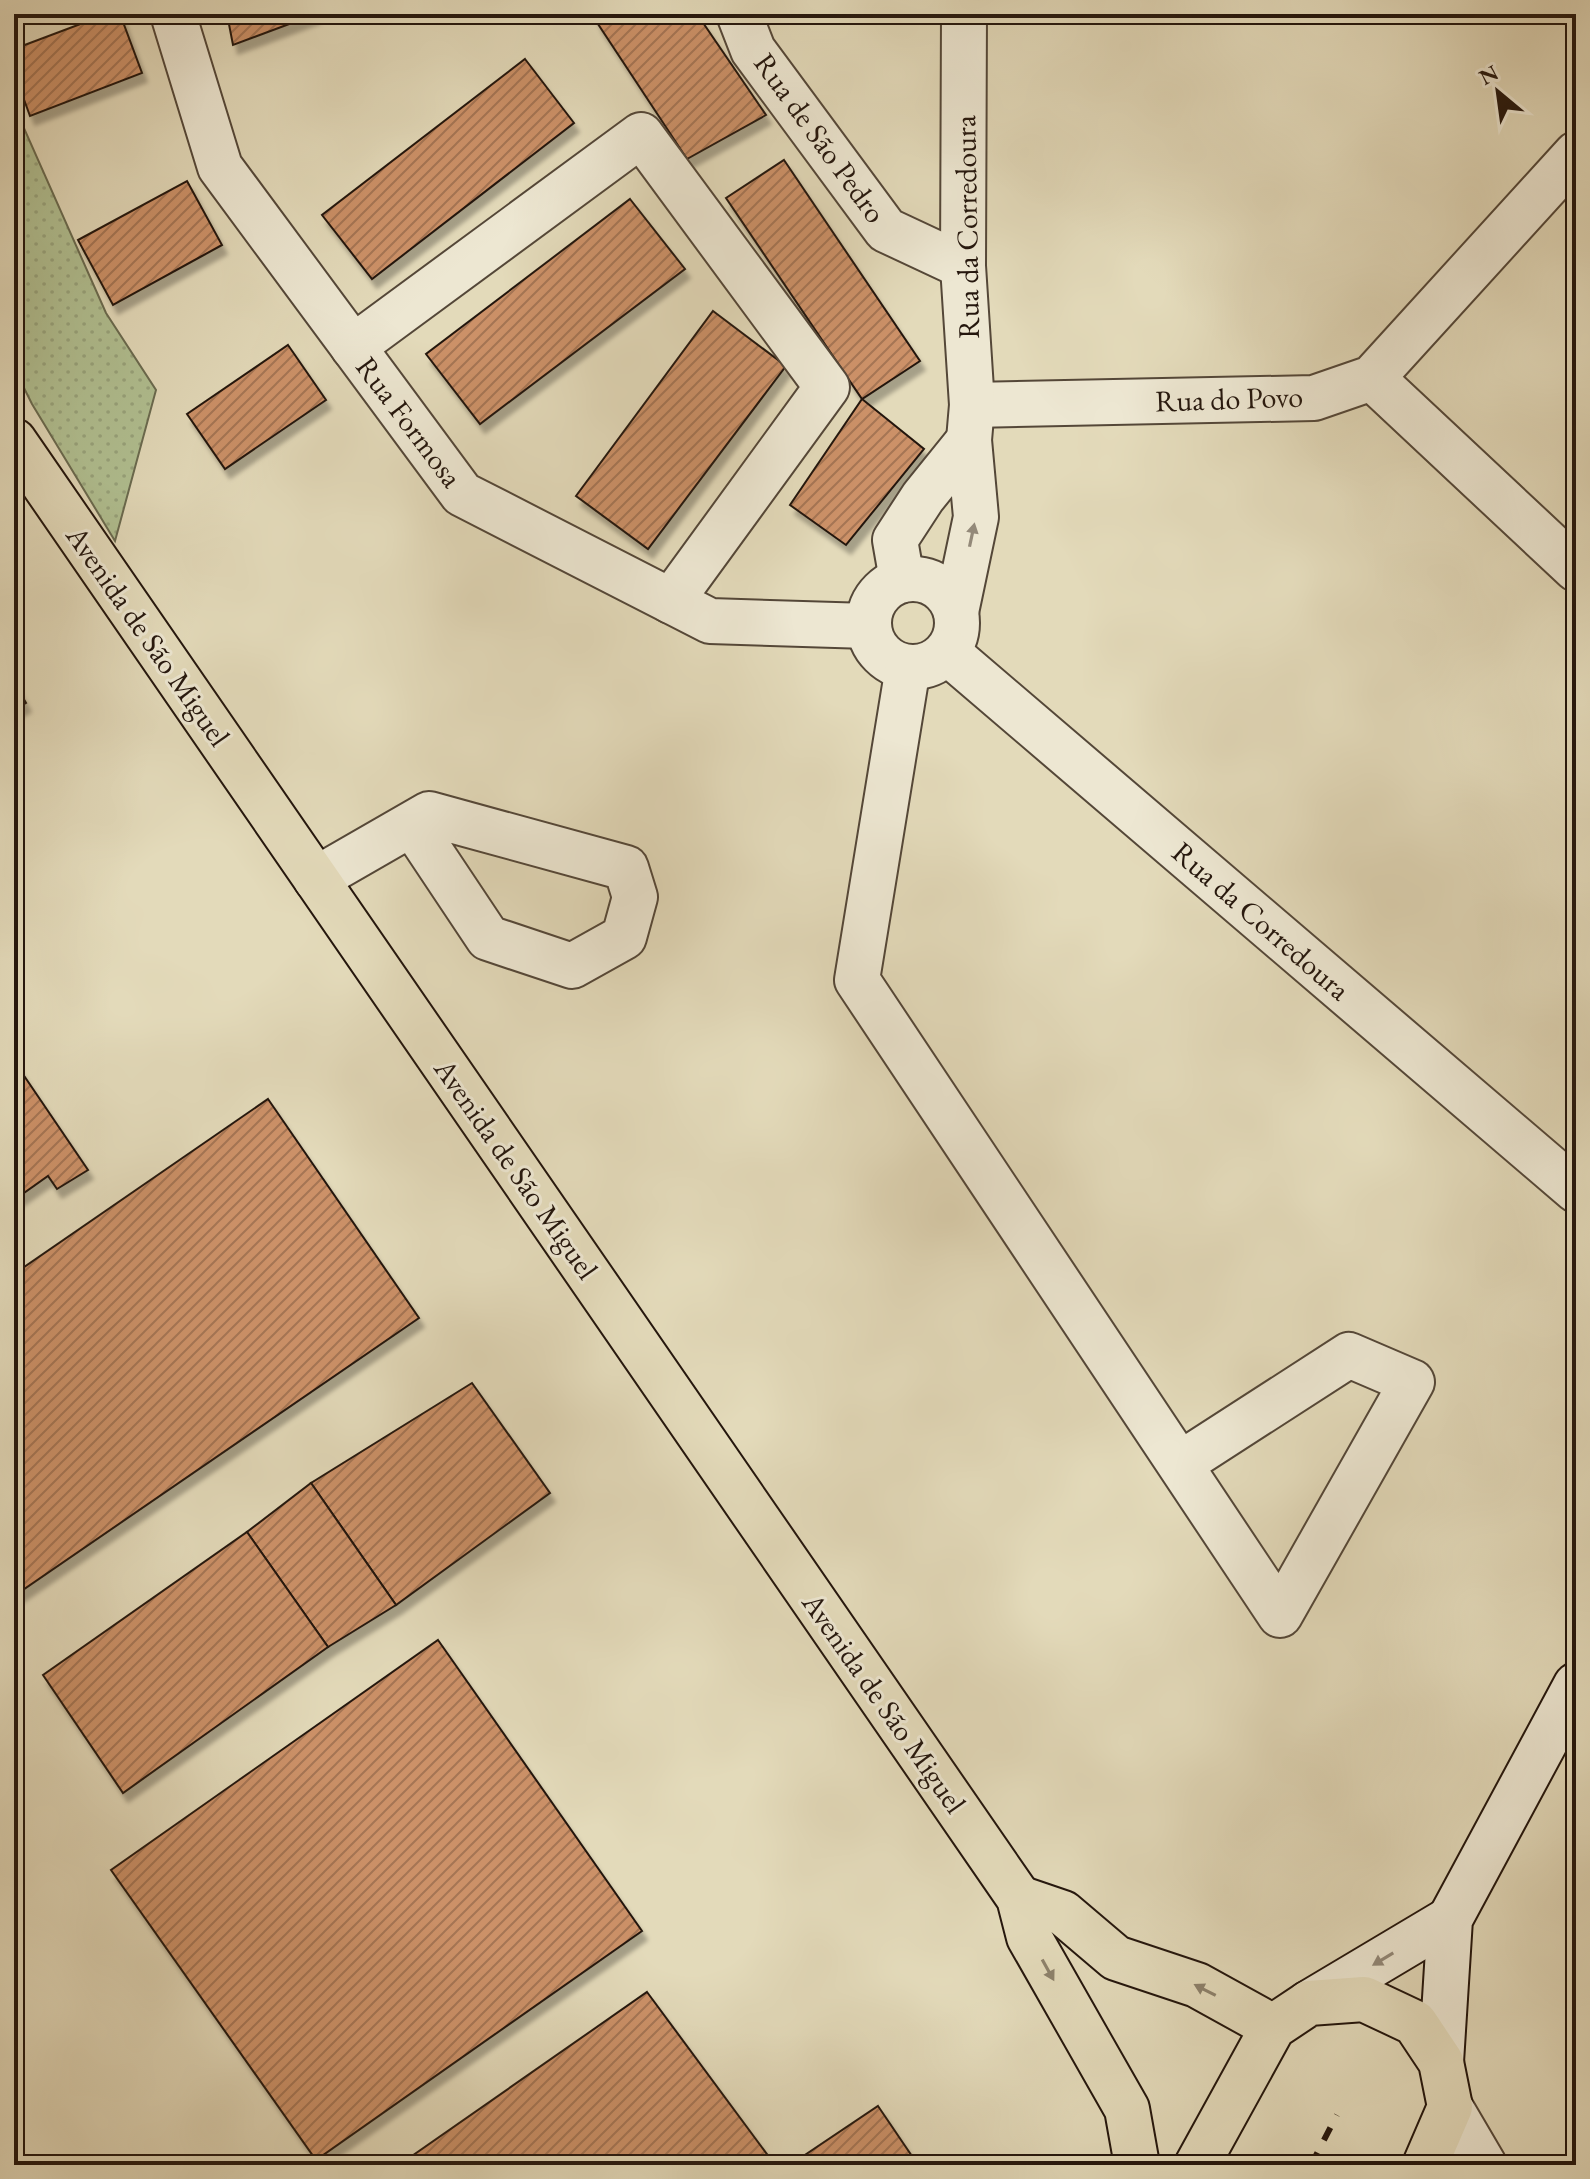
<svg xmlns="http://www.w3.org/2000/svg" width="1590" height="2179" font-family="'EB Garamond',serif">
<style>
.park{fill:url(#park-dots);stroke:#6a6b50;stroke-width:2}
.building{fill:url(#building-hatch);stroke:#24160d;stroke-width:2;filter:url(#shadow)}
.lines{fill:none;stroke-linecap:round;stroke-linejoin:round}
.minor-casing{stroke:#544738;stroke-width:48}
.secondary-casing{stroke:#24160d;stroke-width:48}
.primary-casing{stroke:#24160d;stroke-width:48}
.minor{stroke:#ede7d2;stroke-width:44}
.secondary{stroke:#ede7d2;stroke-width:44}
.primary{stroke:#e3daba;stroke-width:44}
.rail{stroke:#24160d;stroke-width:6;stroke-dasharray:14 14;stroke-linecap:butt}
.oneway{fill:#938979}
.oneway2{fill:#8d826c}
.labels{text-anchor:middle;stroke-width:6;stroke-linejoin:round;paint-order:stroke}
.street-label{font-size:30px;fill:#24160d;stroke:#ede7d2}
</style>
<defs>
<pattern id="park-dots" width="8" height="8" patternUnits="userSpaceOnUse" patternTransform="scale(2)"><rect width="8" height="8" fill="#b1c092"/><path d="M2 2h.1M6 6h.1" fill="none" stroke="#98a47d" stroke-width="1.8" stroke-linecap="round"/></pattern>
<pattern id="building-hatch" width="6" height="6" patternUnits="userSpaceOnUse" patternTransform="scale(2)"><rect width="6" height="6" fill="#cc9168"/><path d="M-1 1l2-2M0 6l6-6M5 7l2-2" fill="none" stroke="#a57554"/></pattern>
<filter id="shadow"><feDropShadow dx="5" dy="9" stdDeviation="2" flood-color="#0004"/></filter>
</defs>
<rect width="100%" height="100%" fill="#e3daba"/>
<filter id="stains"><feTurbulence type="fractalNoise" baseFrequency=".0025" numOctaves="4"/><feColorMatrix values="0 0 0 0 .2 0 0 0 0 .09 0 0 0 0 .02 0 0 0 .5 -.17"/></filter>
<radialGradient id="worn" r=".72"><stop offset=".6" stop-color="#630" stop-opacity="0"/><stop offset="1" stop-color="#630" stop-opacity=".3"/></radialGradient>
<path class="park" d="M14,94L19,117L106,313L156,390L115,541L32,404L14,368Z"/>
<g class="building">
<path d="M107,14H120L142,73L30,116L14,72V49Z"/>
<path d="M227,14H316L233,45Z"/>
<path d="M594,14H697L766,115L687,159L598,24Z"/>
<path d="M525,59L574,123L372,279L322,215Z"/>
<path d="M784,160L920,361L862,399L726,198Z"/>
<path d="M187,181L222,245L113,305L78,240Z"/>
<path d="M630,199L685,269L480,424L426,354Z"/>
<path d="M713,311L786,366L648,549L576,496Z"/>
<path d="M288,345L326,400L225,469L187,414Z"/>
<path d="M862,399L924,449L846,545L790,505Z"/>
<path d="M14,682L26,703L14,710Z"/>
<path d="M14,1061L88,1170L57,1189L48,1176L14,1200Z"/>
<path d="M268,1099L419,1318L14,1596V1274Z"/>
<path d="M472,1383L550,1493L396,1605L311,1483Z"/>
<path d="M311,1483L396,1605L328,1647L247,1532Z"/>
<path d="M247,1532L328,1647L123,1793L43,1675Z"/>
<path d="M438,1640L642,1931L316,2160L111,1870Z"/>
<path d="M647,1992L775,2165H399Z"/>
<path d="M878,2106L918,2165H790Z"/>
</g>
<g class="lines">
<g class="minor-casing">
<g id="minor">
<path d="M173,14L220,167L462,494L710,621L868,626"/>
<path d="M739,14L753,50L886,230L963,266"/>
<path d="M353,347L641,135L827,387L671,601"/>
<path d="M1372,378L1576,569"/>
<path d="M972,405L1314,398L1372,378L1576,154"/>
<circle cx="913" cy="623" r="44"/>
<path d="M902,580L895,540L923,497L969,440"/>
<path d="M956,612L976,517L969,440L972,405L963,266L964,14"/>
<path d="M947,652L1576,1190"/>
<path d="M908,667L857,980L1280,1615L1412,1382L1349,1355L1180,1464"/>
<path d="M316,879L429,814L626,868L635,897L624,937L572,966L488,938L412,824"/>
<path d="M1450,2107L1484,2165"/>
</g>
</g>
<g class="secondary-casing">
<g id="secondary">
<path d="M1309,2003L1450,1919"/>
<path d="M1441,2062L1450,1919L1576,1685"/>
</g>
</g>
<g class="primary-casing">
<g id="primary">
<path d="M14,441L1019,1898L1029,1937L1127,2109L1137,2165"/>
<path d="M1019,1898L1063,1913L1116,1958L1197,1985L1273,2027"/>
<path d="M1197,2165L1273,2027L1309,2003L1364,1999L1415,2023L1441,2062L1450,2107L1425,2165"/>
</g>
</g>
<use href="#minor" class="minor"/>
<use href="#secondary" class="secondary"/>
<use href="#primary" class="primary"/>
<path class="rail" d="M1311,2165L1337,2115"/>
</g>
<defs><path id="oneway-solid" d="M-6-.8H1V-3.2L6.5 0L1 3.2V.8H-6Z" transform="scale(2)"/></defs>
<g class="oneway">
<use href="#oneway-solid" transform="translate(972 535) rotate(-78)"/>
<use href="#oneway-solid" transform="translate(1383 1959) rotate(149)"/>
</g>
<g class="oneway2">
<use href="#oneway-solid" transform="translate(1048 1970) rotate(61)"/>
<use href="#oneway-solid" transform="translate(1205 1990) rotate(-153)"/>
</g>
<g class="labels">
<g class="street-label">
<text transform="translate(820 138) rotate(54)" y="10">Rua de São Pedro</text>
<text transform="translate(967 227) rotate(-91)" y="10">Rua da Corredoura</text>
<text transform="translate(1229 399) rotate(-2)" y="10">Rua do Povo</text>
<text transform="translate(409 422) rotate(53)" y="10">Rua Formosa</text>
<text transform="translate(148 636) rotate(55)" y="10">Avenida de São Miguel</text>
<text transform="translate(1261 921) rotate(41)" y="10">Rua da Corredoura</text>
<text transform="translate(516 1169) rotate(55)" y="10">Avenida de São Miguel</text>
<text transform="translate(884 1703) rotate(55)" y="10">Avenida de São Miguel</text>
</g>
</g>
<rect width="1590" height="2179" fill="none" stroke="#e3daba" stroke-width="48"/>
<rect x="16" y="16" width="1558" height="2147" fill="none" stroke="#24160d" stroke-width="4"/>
<rect x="24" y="24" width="1542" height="2131" fill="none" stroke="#24160d" stroke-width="2"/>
<g transform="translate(1498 92) rotate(331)" stroke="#ede7d2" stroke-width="6" paint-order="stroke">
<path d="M0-6L14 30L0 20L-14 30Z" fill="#24160d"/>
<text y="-12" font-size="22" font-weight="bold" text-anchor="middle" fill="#24160d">N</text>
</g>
<rect width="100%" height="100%" filter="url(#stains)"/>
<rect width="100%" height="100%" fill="url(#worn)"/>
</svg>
